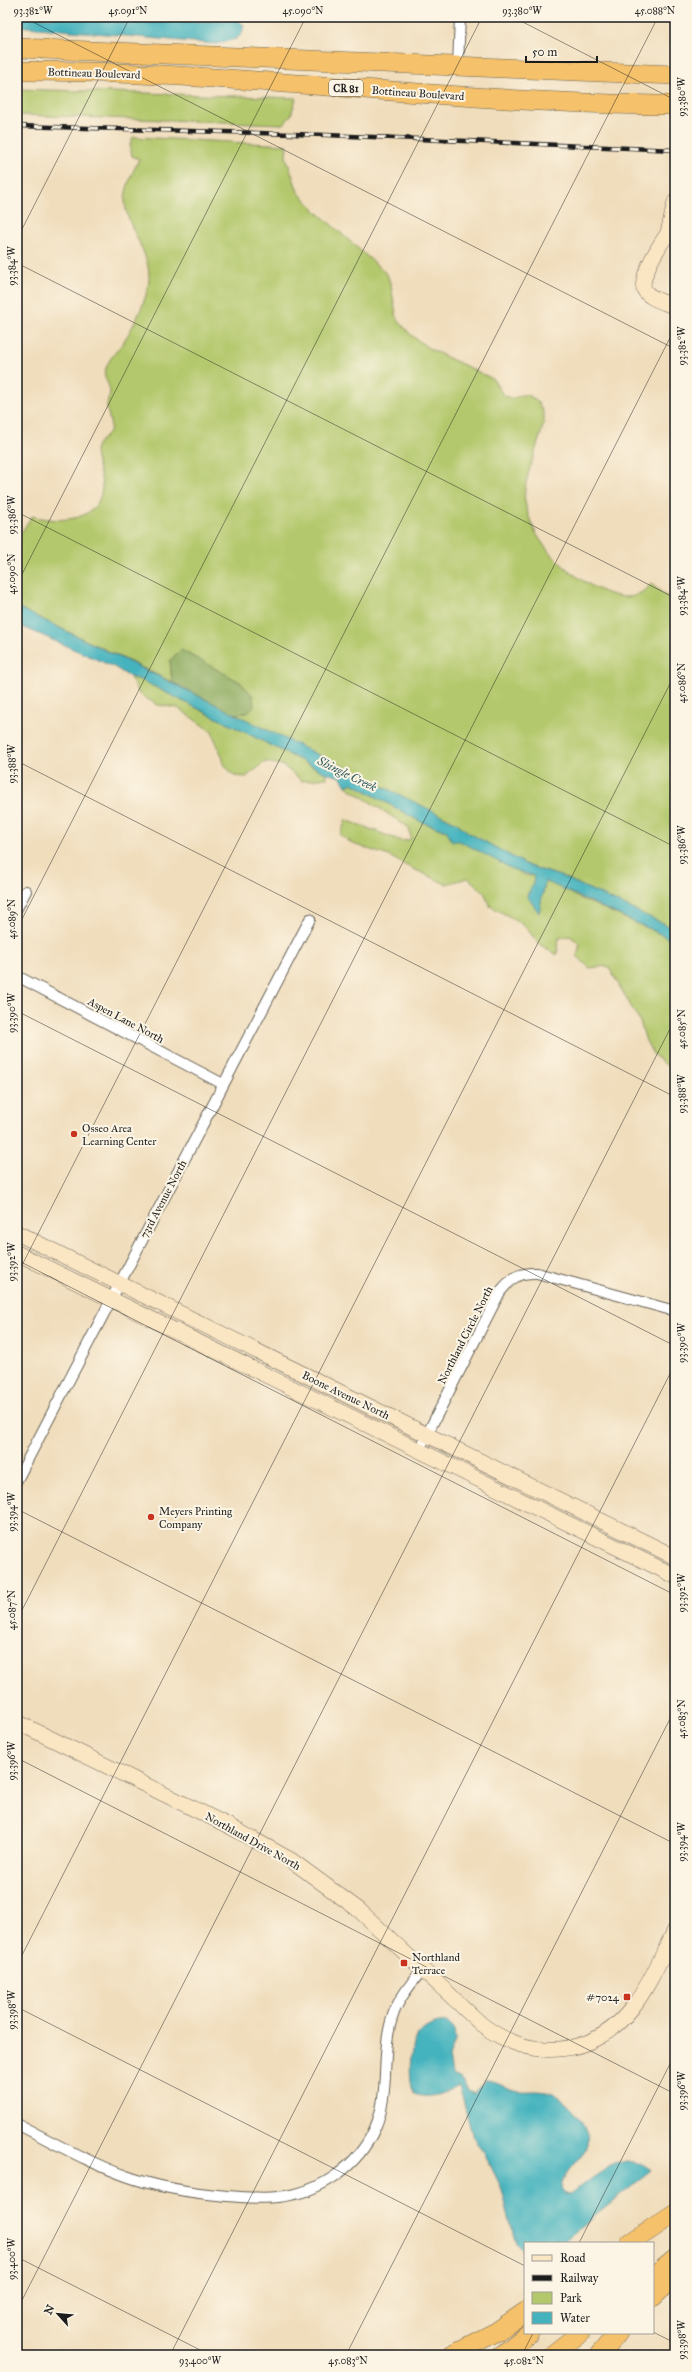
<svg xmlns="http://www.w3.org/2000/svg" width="692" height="2372" font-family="'IM FELL Great Primer',serif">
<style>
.green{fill:#b3c86c;stroke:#687244}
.forest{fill:#8eac60;stroke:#55643e}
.water{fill:#44b3be;stroke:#30686d}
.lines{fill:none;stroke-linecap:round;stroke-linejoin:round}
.street-casing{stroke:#666054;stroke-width:12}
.secondary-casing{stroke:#666054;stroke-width:16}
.highway-casing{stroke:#666054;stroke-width:20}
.street{stroke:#fff;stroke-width:10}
.secondary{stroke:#fbe6c4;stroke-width:15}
.highway{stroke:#f5c16b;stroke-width:19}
.rail-casing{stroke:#1c1c1c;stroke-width:4.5}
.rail{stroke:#fcf5e5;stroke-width:3;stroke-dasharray:9;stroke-linecap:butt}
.ticks{fill:none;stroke:#1c1c1c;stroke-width:1;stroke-opacity:0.45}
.poi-dot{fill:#c8321e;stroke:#fcf5e5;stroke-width:1.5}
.labels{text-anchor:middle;stroke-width:4;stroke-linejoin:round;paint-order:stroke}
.shield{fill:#fcf5e5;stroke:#5f5d58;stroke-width:1}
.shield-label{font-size:10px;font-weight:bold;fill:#1c1c1c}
.street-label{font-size:11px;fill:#1c1c1c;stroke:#fcf5e5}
.poi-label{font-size:11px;fill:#1c1c1c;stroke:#fcf5e5;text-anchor:start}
.water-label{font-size:12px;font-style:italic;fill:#2c585d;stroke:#fcf5e5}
.neatline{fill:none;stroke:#1c1c1c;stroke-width:1.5}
.ticks-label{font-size:10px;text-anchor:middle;fill:#1c1c1c}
</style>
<rect width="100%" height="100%" fill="#fcf5e5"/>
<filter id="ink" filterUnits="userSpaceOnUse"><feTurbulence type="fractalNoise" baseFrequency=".025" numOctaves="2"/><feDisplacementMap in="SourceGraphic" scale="8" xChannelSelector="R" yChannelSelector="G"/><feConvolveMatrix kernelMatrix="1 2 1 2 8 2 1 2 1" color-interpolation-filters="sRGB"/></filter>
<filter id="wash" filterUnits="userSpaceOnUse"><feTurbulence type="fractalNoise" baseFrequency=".012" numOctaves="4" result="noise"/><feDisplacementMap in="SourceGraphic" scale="16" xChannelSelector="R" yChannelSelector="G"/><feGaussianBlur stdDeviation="0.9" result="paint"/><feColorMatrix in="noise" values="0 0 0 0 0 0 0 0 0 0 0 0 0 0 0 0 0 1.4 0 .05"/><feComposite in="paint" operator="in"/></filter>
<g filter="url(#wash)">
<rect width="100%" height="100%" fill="#f0ddbc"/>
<g class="green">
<path d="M17,89L296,98L291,115L284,124L17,115Z"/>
<path d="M133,137L287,145L286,157L298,192L317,212L387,274L391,286L397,319L410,334L428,348L493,379L503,395L512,399C516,397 522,394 526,395C536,397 545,410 544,420C541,441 521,483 525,502C528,517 534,532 543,544C558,566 600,598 628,597C636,597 646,590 651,584L675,603V929L563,877L529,866L469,833L457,823L234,714L247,713L170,660L172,682L17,607V539L32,516C58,523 100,523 102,487C102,475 96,464 95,452C95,441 107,439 110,430C112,421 107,415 107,406C107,401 110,396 110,392C110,385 103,377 105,372C108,358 117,352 124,341C135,324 147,300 149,280C151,253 126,227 125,202C125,187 133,172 139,159L132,156L130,145Z"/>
<path d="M130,677L141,680L326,773L327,778L302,781L282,765L265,762L246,777L234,776L223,763V759L212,732L178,708L158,705L139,694Z"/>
<path d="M352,783L419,821L447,831L460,841L525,875L534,876L533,884L527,896L543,894L545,881L559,886L577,897L665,936L675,945V1073L653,1054L646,1041L640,1022L608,966L589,968L577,956L580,944L570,936L559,938L557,955L539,944L523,924L490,906L484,892L468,878L446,884L405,865L389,856L353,844L340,835L346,820L402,841L411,839L409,828L346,786Z"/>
</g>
<path class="forest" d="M181,650L240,682L253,696L254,706L247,713L234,714L172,682L170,660Z"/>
<g class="water">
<path d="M17,17L76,18L140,23L237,20L244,25L242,34L236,39L216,44L17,26Z"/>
<path d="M17,607L457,823L469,833L529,866L563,877L675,929V945L665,936L545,881L539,913L527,896L533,884L534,876L512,869L460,841H452L447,831L419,821L352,783L346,786L341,777L326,773L141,680L130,677L114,667L23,627L17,623Z"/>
<path d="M447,2022L454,2028L455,2042L449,2057L452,2075L462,2079L468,2091L474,2094L485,2081C496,2081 503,2087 514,2090C525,2093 539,2089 550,2093C566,2098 592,2127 587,2144C583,2161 563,2171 561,2188L565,2193L571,2194C591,2178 628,2144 651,2171L561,2243H525V2252L516,2243L501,2187L484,2152L473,2138L459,2085C443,2093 432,2100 414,2094C408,2078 408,2042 423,2030C431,2024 438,2023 447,2022Z"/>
</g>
</g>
<g filter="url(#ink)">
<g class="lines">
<g class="street-casing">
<g id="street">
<path d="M671,17H675"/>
<path d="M458,65L460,17"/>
<path d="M17,908L26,891"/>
<path d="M17,976L223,1084"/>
<path d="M419,1450L500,1292C511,1278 519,1272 537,1273L675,1311"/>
<path d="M17,1480L310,919"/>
<path d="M17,2124C53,2142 89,2163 126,2176C159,2188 192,2193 227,2196C244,2197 261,2199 278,2197C319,2193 358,2167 375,2128C391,2092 380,2052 393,2015C399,1998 411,1984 422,1970"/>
</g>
</g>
<g class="secondary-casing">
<g id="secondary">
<path d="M675,224C666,235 636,278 645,291C650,299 667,303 675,307"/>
<path d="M668,233L675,202"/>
<path d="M17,1233L675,1557"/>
<path d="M17,1253L675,1576"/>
<path d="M17,1722L229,1826L291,1860L359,1910L481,2024C530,2062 593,2058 632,2008C650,1985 662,1955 675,1930"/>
</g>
</g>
<g class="highway-casing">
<g id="highway">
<path d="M17,48L675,75"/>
<path d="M17,71C237,71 455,104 675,105"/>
<path d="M630,2243L675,2213"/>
<path d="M653,2277L675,2259"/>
<path d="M653,2297L675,2276"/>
<path d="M451,2355L496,2332L525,2312"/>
<path d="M502,2355L529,2333"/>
<path d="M552,2355L580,2333"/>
<path d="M599,2355L618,2333"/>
</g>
</g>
<use href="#street" class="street"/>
<use href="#secondary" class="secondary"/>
<use href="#highway" class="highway"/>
<g class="rail-casing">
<path id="rail" d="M17,126L326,135L675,150"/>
</g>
<use href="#rail" class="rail"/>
</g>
</g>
<path class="ticks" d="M23,17L675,349M513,17L675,100M17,239L130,17M17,263L675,598M17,512L675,847M17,584L306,17M17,761L675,1097M17,929L482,17M17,1011L675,1346M17,1260L675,1595M17,1275L658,17M17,1509L675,1844M17,1620L675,328M17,1758L675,2094M17,1965L675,674M17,2007L525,2266M579,2243L675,2054M17,2257L210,2355M17,2310L675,1019M653,2332L675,2343M170,2355L675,1364M346,2355L675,1709M522,2355L533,2333"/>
<g class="poi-dot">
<circle cx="74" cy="1134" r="4"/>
<circle cx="151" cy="1517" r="4"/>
<rect x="400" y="1959" width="8" height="8" rx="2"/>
<rect x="623" y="1993" width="8" height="8" rx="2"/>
</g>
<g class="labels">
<rect class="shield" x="329" y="80" width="34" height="16" rx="3"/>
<g class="shield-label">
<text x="346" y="92">CR 81</text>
</g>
<g class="street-label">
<text transform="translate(94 73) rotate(2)" y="4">Bottineau Boulevard</text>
<text transform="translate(418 93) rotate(4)" y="4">Bottineau Boulevard</text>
<text transform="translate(126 1020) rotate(28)" y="4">Aspen Lane North</text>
<text transform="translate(163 1199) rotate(-62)" y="4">73rd Avenue North</text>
<text transform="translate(465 1335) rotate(-63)" y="4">Northland Circle North</text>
<text transform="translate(346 1395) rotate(26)" y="4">Boone Avenue North</text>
<text transform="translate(253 1841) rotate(29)" y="4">Northland Drive North</text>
</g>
<g class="poi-label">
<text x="82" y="1132">Osseo Area<tspan x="82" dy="13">Learning Center</tspan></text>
<text x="159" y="1515">Meyers Printing<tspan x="159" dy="13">Company</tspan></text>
<text x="412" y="1961">Northland<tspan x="412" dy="13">Terrace</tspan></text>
<text x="619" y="2001" text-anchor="end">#7024</text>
</g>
<g class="water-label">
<text transform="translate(347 774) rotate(26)" y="4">Shingle Creek</text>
</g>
</g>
<rect width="692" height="2372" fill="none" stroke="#fcf5e5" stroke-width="44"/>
<rect x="524" y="2242" width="130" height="92" fill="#fcf5e5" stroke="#a29e95"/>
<rect x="532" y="2255" width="20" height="6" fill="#fbe6c4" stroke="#a29e95"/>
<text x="560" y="2262" font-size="12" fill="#1c1c1c">Road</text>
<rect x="532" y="2275" width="20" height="6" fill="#1c1c1c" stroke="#a29e95"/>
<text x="560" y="2282" font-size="12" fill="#1c1c1c">Railway</text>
<rect x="532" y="2292" width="20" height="12" fill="#b3c86c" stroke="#a29e95"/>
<text x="560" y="2302" font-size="12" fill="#1c1c1c">Park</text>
<rect x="532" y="2312" width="20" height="12" fill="#44b3be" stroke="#a29e95"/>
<text x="560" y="2322" font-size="12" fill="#1c1c1c">Water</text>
<g transform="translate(58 2314) rotate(297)" stroke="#fcf5e5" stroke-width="3" paint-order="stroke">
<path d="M0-3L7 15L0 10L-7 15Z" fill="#1c1c1c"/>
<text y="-6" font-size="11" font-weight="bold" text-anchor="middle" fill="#1c1c1c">N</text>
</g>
<path d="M526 56v6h71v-6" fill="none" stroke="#1c1c1c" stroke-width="2"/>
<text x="532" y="56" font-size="12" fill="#1c1c1c" stroke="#fcf5e5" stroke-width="3" paint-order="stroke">50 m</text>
<rect x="22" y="22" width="648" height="2328" class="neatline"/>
<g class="ticks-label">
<text x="33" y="14">93.382°W</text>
<text x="128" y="14">45.091°N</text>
<text x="303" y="14">45.090°N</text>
<text x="522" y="14">93.380°W</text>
<text x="655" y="14">45.088°N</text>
<text transform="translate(681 97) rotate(-90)" y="4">93.380°W</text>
<text transform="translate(11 266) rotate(-90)" y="4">93.384°W</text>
<text transform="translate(681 346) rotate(-90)" y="4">93.382°W</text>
<text transform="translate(11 515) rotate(-90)" y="4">93.386°W</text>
<text transform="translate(11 574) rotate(-90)" y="4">45.090°N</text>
<text transform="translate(681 596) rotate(-90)" y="4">93.384°W</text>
<text transform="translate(681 683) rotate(-90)" y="4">45.086°N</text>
<text transform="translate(11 764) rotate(-90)" y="4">93.388°W</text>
<text transform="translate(681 845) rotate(-90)" y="4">93.386°W</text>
<text transform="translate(11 919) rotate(-90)" y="4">45.089°N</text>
<text transform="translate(11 1013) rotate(-90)" y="4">93.390°W</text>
<text transform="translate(681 1029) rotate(-90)" y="4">45.085°N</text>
<text transform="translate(681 1094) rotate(-90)" y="4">93.388°W</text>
<text transform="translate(11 1262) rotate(-90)" y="4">93.392°W</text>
<text transform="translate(681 1343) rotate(-90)" y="4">93.390°W</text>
<text transform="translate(11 1512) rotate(-90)" y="4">93.394°W</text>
<text transform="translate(681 1593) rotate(-90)" y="4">93.392°W</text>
<text transform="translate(11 1610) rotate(-90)" y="4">45.087°N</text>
<text transform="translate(681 1719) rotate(-90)" y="4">45.083°N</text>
<text transform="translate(11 1761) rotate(-90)" y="4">93.396°W</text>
<text transform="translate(681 1842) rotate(-90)" y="4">93.394°W</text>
<text transform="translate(11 2010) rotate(-90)" y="4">93.398°W</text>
<text transform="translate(681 2091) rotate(-90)" y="4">93.396°W</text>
<text transform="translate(11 2259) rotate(-90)" y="4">93.400°W</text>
<text transform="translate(681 2340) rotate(-90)" y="4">93.398°W</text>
<text x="200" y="2364">93.400°W</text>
<text x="348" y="2364">45.083°N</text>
<text x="524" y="2364">45.082°N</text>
</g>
</svg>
